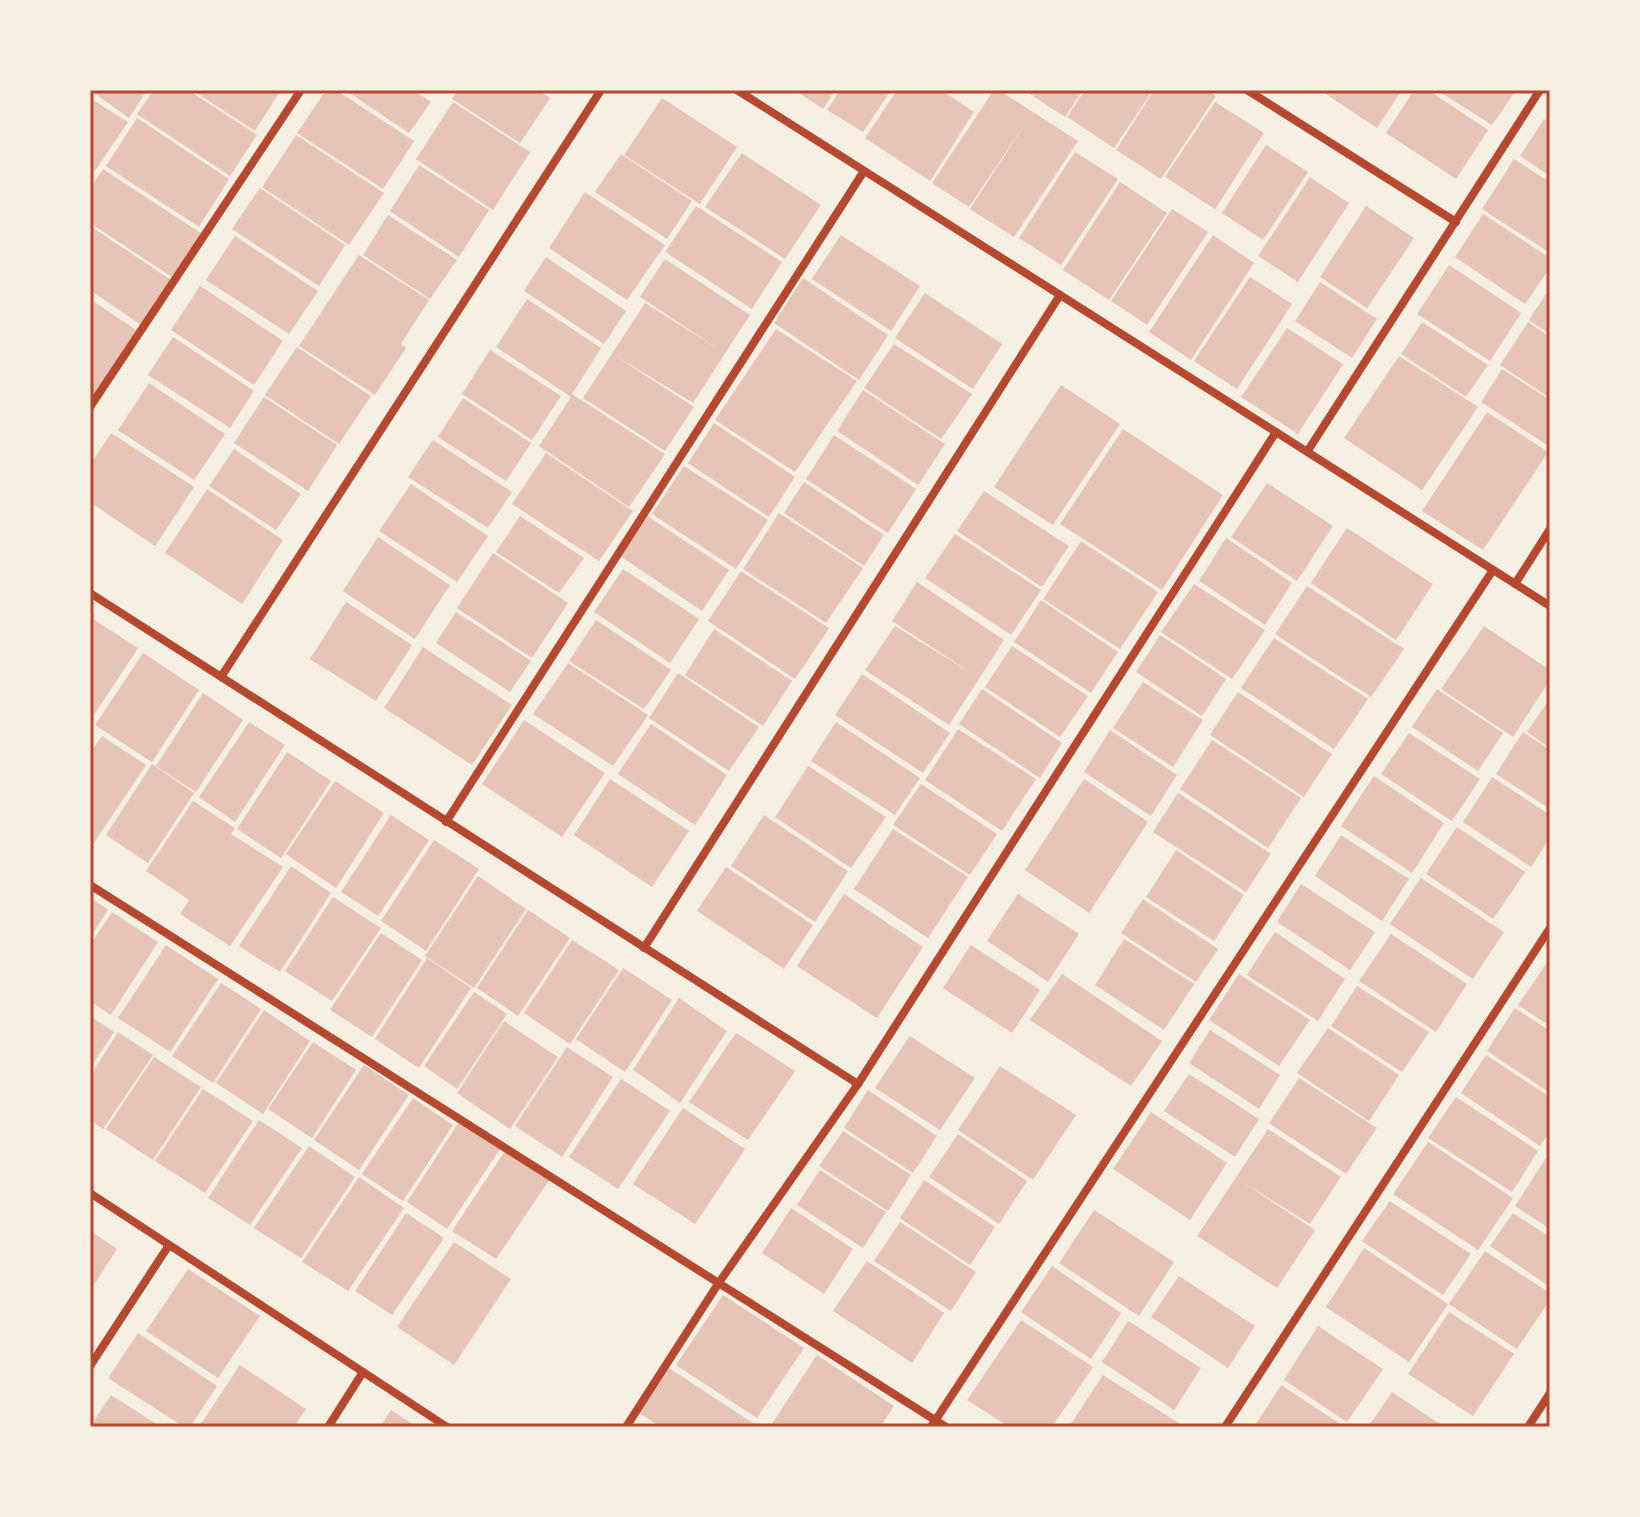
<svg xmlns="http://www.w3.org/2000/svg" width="1640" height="1517" font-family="'Open Sans',sans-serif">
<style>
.building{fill:#e6c5b7}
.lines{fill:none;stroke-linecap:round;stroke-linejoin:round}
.minor{stroke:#b5482f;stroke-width:8}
.neatline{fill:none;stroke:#b5482f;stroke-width:3}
</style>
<rect width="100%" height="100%" fill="#f6efe4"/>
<g class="building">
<path d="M90,90H147L129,118Z"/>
<path d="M154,90H188L257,135L230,176L137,114Z"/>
<path d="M192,90H281L255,131Z"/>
<path d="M326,90H336L414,141L383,189L297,133Z"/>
<path d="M345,90H413L431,102L409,133Z"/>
<path d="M458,90H538L550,98L520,143L452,99Z"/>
<path d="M794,90H835L823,109Z"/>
<path d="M840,90H891L863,132L827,110Z"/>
<path d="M897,90H941L974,112L930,181L865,138Z"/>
<path d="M994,90H999L1078,141L1014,237L970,209L1028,119L969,207L932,183Z"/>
<path d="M1024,90H1083L1065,117Z"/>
<path d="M1085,90H1153L1114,148L1067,117Z"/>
<path d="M1154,90H1207L1216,96L1161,179L1116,150Z"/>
<path d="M1320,90H1402L1377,128Z"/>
<path d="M1414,90H1428L1488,130L1456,179L1386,133Z"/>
<path d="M1437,90H1516L1492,125Z"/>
<path d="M90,98L128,122L95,171L90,167Z"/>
<path d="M662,98L737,147L700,204L624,155Z"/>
<path d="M453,102L530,152L493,210L416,159Z"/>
<path d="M1215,102L1264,133L1215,209L1165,177Z"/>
<path d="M137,118L229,179L199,227L106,166Z"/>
<path d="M1544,119L1550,123V176L1520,156Z"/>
<path d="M296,135L384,193L349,245L262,187Z"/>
<path d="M1266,145L1308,172L1263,240L1222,213Z"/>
<path d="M1075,152L1118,179L1061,265L1019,238Z"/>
<path d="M742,153L821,205L785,259L705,207Z"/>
<path d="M621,154L692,201L667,239L595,192Z"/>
<path d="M1514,159L1550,182V253L1482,209Z"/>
<path d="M419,165L489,210L459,257L390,211Z"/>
<path d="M103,169L202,234L172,277L90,223V188Z"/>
<path d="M1310,177L1349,203L1298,282L1258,256Z"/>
<path d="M1120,182L1167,213L1109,300L1063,270Z"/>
<path d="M260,188L345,245L319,286L232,229Z"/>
<path d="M585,192L665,245L627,300L549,248Z"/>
<path d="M696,206L782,262L752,309L665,252Z"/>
<path d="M1366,206L1414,238L1367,308L1320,277Z"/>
<path d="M1172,209L1208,232L1147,325L1111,301Z"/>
<path d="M1483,214L1550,258V268L1525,304L1455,257Z"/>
<path d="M388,215L457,260L430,299L363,255Z"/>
<path d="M90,226L171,280L141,325L90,290Z"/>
<path d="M841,235L920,286L891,331L812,279Z"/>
<path d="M1213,235L1254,263L1191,360L1149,332Z"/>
<path d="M235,236L318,291L289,334L206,280Z"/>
<path d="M359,255L429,300L401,344L406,348L375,395L299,346Z"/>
<path d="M546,257L626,311L604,344L524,291Z"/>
<path d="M665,259L750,315L693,403L616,356L694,407L665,451L583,398L645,303L720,350L640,297Z"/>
<path d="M1449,265L1521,313L1490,361L1417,314Z"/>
<path d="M1250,277L1292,304L1237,389L1194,361Z"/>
<path d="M803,278L888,335L859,380L774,323Z"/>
<path d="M1320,282L1377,319L1352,358L1295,321Z"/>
<path d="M200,286L283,341L254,385L171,330Z"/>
<path d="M1550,288V334L1529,320Z"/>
<path d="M925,293L1002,344L973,389L895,338Z"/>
<path d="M90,299L139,332L90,404Z"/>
<path d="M527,299L601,348L572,394L665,454L629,507L539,446L571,397L496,347Z"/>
<path d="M1422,322L1488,365L1466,397L1401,354Z"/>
<path d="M1528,322L1550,337V398L1500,365Z"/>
<path d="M1287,328L1343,364L1298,434L1241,397Z"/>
<path d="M776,329L857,381L795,472L715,420Z"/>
<path d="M173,337L254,391L230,428L148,375Z"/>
<path d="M894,344L972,394L941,439L864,388Z"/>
<path d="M297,347L371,396L339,444L265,395Z"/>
<path d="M490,350L561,396L532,440L462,394Z"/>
<path d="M1399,356L1478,407L1422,490L1344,438Z"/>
<path d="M1502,369L1550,400V447L1481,402Z"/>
<path d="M149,383L225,434L194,480L118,430Z"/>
<path d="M1061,385L1120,424L1053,525L994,487Z"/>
<path d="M863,390L945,444L918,485L837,431Z"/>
<path d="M264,397L337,445L308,491L234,443Z"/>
<path d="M463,398L531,443L506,481L438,437Z"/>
<path d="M1487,412L1548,452L1483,550L1422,511Z"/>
<path d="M714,423L795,477L769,517L688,463Z"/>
<path d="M1123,429L1223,495L1162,590L1060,524Z"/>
<path d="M111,433L194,487L155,546L90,502V465Z"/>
<path d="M834,435L916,489L888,533L806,479Z"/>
<path d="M433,440L512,492L488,528L408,477Z"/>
<path d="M234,449L301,494L276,530L209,486Z"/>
<path d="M546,453L633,511L599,561L512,504Z"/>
<path d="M684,466L768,520L736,569L652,514Z"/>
<path d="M804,482L884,535L864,566L784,513Z"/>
<path d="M1267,483L1333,526L1297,581L1231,537Z"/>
<path d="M411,484L488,536L457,582L379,531Z"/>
<path d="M207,489L283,540L242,604L165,553Z"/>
<path d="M984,491L1069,546L1042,587L957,531Z"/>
<path d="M779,513L863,568L826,623L743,569Z"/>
<path d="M646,515L729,570L702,611L620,556Z"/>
<path d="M520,516L584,558L559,593L496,552Z"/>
<path d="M1347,528L1433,584L1396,640L1311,583Z"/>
<path d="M955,534L1041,590L1011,635L925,578Z"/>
<path d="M378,537L450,585L415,639L343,591Z"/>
<path d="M1226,538L1292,583L1265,625L1199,581Z"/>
<path d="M1081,541L1158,592L1120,649L1043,599Z"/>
<path d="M493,553L568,603L532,658L457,608Z"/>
<path d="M623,569L699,619L670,663L594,612Z"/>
<path d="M741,571L829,628L795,679L708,621Z"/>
<path d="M917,582L1004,640L949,725L865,670L895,626L974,675L892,621Z"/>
<path d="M1194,584L1265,630L1232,679L1161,632Z"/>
<path d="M1307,586L1404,649L1371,697L1275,634Z"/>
<path d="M1041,600L1118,652L1091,693L1014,642Z"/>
<path d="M346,602L412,645L376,701L310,659Z"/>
<path d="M90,612L95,615L93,619L138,648L90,721Z"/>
<path d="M456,612L531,661L510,692L436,643Z"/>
<path d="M596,620L671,670L644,709L569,661Z"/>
<path d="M1484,626L1550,670V680L1513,737L1441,689Z"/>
<path d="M714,629L792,681L763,726L685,675Z"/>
<path d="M1160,635L1226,679L1202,716L1136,672Z"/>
<path d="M1274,638L1368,699L1334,749L1241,688Z"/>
<path d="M1012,646L1088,696L1060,737L985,687Z"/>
<path d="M423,647L512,705L472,765L384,708Z"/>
<path d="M143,653L199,690L152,762L95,725Z"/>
<path d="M568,663L648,715L613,766L533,714Z"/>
<path d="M678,673L759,727L729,771L649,718Z"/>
<path d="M862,674L950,733L923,773L835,715Z"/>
<path d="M1143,682L1203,720L1173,767L1113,728Z"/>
<path d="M982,689L1062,743L1040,778L959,724Z"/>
<path d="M1437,689L1503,733L1478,771L1412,727Z"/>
<path d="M1238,692L1332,754L1304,797L1210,735Z"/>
<path d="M203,693L243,720L196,792L156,766Z"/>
<path d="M1550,698V748L1527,732Z"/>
<path d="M524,720L605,773L562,837L482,784Z"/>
<path d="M249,722L285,745L235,822L199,797Z"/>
<path d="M836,722L920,778L895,815L811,761Z"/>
<path d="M651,724L727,775L695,825L618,774Z"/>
<path d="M958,729L1036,779L1002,831L925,780Z"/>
<path d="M1110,730L1177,775L1151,816L1084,772Z"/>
<path d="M1523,732L1550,750V809L1496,774Z"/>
<path d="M1409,733L1480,779L1452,821L1381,774Z"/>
<path d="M102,736L146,765L90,849V753Z"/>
<path d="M1212,740L1301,798L1268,848L1180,789Z"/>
<path d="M287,752L331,781L281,858L237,829Z"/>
<path d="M152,764L194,793L148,863L106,835Z"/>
<path d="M808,766L886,817L851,868L775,817Z"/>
<path d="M1374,776L1444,823L1412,873L1341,826Z"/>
<path d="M1492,777L1550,815V837L1531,867L1463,822Z"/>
<path d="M610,779L689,831L652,887L574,835Z"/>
<path d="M1084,779L1148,822L1089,913L1025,870Z"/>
<path d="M335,781L384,813L336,888L286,854Z"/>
<path d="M921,784L997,834L970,875L893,825Z"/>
<path d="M1178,793L1271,854L1246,892L1153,832Z"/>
<path d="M193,801L235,828L231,834L283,867L230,946L180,914L189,900L146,871Z"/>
<path d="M391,815L429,840L378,916L341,892Z"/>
<path d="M764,815L848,871L815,922L731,866Z"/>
<path d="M1457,827L1525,872L1493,919L1426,874Z"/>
<path d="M893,829L968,877L928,938L854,889Z"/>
<path d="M1341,835L1409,879L1382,921L1315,876Z"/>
<path d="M434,840L479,869L426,951L381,921Z"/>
<path d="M1176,850L1244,895L1214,941L1146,897Z"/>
<path d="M291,866L331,893L280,972L239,946Z"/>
<path d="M726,867L813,925L784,969L697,911Z"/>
<path d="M478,876L526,909L474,988L425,956Z"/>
<path d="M1421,878L1504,932L1473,979L1390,924Z"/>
<path d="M1301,884L1375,932L1350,970L1277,922Z"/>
<path d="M844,894L923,947L877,1018L797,966Z"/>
<path d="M1018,894L1079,934L1048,982L987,941Z"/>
<path d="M90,897L108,910L90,938Z"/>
<path d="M333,897L381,928L332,1001L285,971Z"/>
<path d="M1143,899L1218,949L1196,982L1121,933Z"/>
<path d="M528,910L570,938L518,1016L477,988Z"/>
<path d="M112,912L158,942L111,1015L90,1001V945Z"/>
<path d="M1275,932L1345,979L1318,1021L1247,975Z"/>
<path d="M381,933L422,960L372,1037L330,1010Z"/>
<path d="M1391,934L1467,984L1436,1032L1359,981Z"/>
<path d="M1124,939L1194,984L1164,1030L1095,985Z"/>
<path d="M572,940L619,970L570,1044L524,1013Z"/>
<path d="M166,945L218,979L170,1052L118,1018Z"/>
<path d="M971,945L1040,990L1012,1033L943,988Z"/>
<path d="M427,958L471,988L419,1068L375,1039Z"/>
<path d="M1550,958V1026L1518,1005Z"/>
<path d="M623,968L672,1000L625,1072L576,1039Z"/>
<path d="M1062,974L1162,1041L1131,1086L1030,1020Z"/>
<path d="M1239,974L1310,1020L1279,1066L1209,1020Z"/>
<path d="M221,983L261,1009L213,1083L172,1056Z"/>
<path d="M1357,986L1429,1032L1402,1072L1331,1026Z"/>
<path d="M474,992L507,1014L457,1089L424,1066Z"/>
<path d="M679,998L727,1031L680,1103L633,1070Z"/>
<path d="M1515,1008L1550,1031V1093L1487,1051Z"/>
<path d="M264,1010L310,1041L263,1114L216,1083Z"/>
<path d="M90,1016L114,1032L90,1068Z"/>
<path d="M504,1021L558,1057L510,1129L457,1093Z"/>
<path d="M1328,1028L1399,1075L1369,1121L1297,1073Z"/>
<path d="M1210,1030L1280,1075L1259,1109L1189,1063Z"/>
<path d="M118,1032L153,1055L103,1129L90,1120V1076Z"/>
<path d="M736,1033L795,1071L748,1140L689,1102Z"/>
<path d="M910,1036L975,1078L940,1130L875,1088Z"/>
<path d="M313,1042L356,1070L312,1138L268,1109Z"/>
<path d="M567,1047L613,1077L562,1157L515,1126Z"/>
<path d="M1486,1055L1550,1097V1132L1540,1146L1461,1093Z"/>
<path d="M154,1057L201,1087L153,1160L106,1129Z"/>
<path d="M364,1065L409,1095L359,1170L314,1140Z"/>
<path d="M1000,1066L1076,1115L1033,1180L958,1130Z"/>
<path d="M1189,1074L1259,1119L1235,1157L1164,1111Z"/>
<path d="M1299,1078L1377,1128L1346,1174L1269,1123Z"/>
<path d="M621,1079L670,1111L618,1189L569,1157Z"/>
<path d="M203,1089L253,1121L205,1193L155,1161Z"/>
<path d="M868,1090L937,1136L913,1173L844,1128Z"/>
<path d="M1456,1097L1538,1151L1512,1192L1428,1138Z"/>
<path d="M413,1098L453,1125L403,1201L362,1174Z"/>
<path d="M683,1108L745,1149L695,1224L633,1184Z"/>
<path d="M1151,1112L1227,1163L1190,1220L1113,1169Z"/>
<path d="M259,1120L302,1148L250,1225L208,1198Z"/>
<path d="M459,1122L500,1149L447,1229L407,1202Z"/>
<path d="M1268,1129L1341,1177L1310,1224L1241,1181L1315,1230L1277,1288L1197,1236Z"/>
<path d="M843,1131L911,1175L888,1211L819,1166Z"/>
<path d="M958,1134L1027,1181L999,1224L929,1177Z"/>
<path d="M1428,1142L1513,1198L1478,1250L1393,1194Z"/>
<path d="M309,1146L355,1177L301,1258L254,1228Z"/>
<path d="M505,1151L549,1180L496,1259L452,1231Z"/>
<path d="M1546,1158L1550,1161V1229L1515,1206Z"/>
<path d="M820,1170L886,1212L863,1248L797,1205Z"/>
<path d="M359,1177L404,1208L348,1291L302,1262Z"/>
<path d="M924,1180L995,1227L970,1265L900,1218Z"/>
<path d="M1390,1201L1471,1254L1443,1295L1362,1241Z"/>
<path d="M791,1208L853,1249L824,1294L762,1253Z"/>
<path d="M1094,1210L1174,1262L1139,1316L1059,1263Z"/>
<path d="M406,1213L444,1238L392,1315L355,1291Z"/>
<path d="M1513,1213L1550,1237V1287L1490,1246Z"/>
<path d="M900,1222L976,1272L951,1311L874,1261Z"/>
<path d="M90,1231L117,1249L90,1291Z"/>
<path d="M454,1242L511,1279L454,1365L397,1327Z"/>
<path d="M1364,1248L1448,1304L1409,1362L1326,1307Z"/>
<path d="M1485,1251L1550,1293V1300L1517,1349L1449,1304Z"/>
<path d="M867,1261L944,1313L912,1363L833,1311Z"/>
<path d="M1052,1266L1121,1313L1091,1359L1021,1312Z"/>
<path d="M188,1269L260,1316L218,1378L146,1331Z"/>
<path d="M1179,1276L1255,1326L1228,1368L1151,1317Z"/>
<path d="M723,1295L804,1348L757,1418L676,1365Z"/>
<path d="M1449,1312L1514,1354L1473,1416L1408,1374Z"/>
<path d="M1021,1320L1093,1367L1052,1427H1009L967,1400Z"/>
<path d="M1128,1321L1201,1368L1174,1410L1102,1362Z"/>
<path d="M1318,1326L1383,1369L1347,1422L1284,1380Z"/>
<path d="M138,1333L217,1386L190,1427H184L108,1378Z"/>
<path d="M817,1355L894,1406L880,1427H770Z"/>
<path d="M240,1365L306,1409L294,1427H199Z"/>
<path d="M669,1368L759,1427H661L639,1413Z"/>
<path d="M1103,1375L1180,1424L1178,1427H1069Z"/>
<path d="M1281,1385L1345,1427H1254Z"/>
<path d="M1392,1392L1444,1427H1368Z"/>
<path d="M111,1395L161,1427H90Z"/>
<path d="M391,1410L417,1427H380Z"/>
</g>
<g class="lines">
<g class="minor">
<path d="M737,90L1550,606"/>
<path d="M1247,90L1456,222"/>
<path d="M90,407L301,90"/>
<path d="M1307,452L1540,90"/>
<path d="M1515,584L1550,529"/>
<path d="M90,593L858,1084"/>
<path d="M221,677L601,90"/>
<path d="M446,822L864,171"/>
<path d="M90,885L946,1427"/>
<path d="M644,948L1060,295"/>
<path d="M90,1193L447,1427"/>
<path d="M90,1366L169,1245"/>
<path d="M328,1427L363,1372"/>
<path d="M626,1427L718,1284L858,1084L1276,432"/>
<path d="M931,1427L1493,570"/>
<path d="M1225,1427L1550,928"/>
<path d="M1528,1427L1550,1393"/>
</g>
</g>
<rect width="1640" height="1517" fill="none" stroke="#f6efe4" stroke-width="184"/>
<rect x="92" y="92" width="1456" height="1333" class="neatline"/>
</svg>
